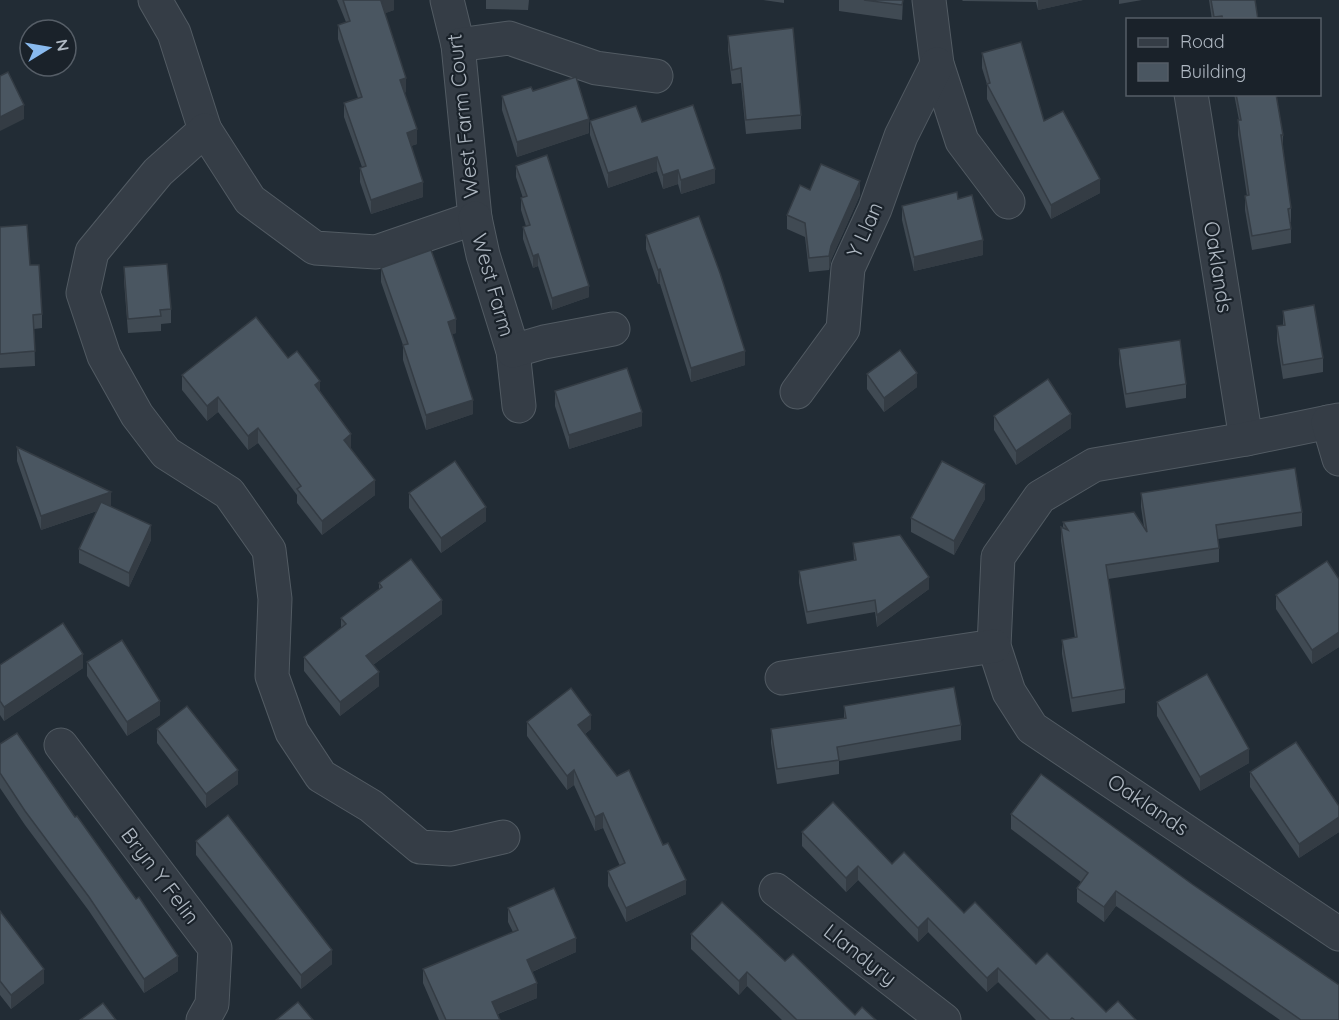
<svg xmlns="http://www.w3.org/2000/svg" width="1339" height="1020" font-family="Quicksand,sans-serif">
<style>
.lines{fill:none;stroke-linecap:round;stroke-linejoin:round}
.minor-casing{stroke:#525b63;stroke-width:35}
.minor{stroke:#353d46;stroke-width:33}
.wall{fill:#404a53}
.shaded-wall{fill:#343c44}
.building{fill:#4a5661;stroke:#343c44;stroke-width:1.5}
.labels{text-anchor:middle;stroke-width:4.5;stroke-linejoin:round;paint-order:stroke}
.street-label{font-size:21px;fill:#afb8c2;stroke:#1a222a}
</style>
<rect width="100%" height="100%" fill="#222c35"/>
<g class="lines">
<g class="minor-casing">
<g id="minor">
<path d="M155,0L174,33L205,130"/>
<path d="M447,0L458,45L475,218L376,252L315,248L250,200L205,130L158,172L92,252L83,293L104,356L137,415L166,453L229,493L269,550L275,599L272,676L292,732L321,776L371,806L420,847L451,849L503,837"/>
<path d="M929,0L937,64L962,141L1008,202"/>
<path d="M458,45L509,38L596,68L656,76"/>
<path d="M1191,94L1246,439"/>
<path d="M475,218L483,255L513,351L519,406"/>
<path d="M513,351L544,342L613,329"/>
<path d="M797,392L843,329L848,268L875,209L901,136L937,64"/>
<path d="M1339,420L1246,439L1094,465L1040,497L998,557L994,646L1009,692L1032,728L1339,934"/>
<path d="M1328,422L1339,459"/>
<path d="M782,678L994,646"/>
<path d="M61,745L215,948L212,1004L203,1020"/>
<path d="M776,890L944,1020"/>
</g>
</g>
<use href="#minor" class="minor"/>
</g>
<g class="wall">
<path d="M337,0H394V10L385,13L406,92L404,93L417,144L411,146L423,197L371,214L360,182V168L362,167L344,117V103L358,98L338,39V25L346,22Z"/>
<path d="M486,0H529L528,10L486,9Z"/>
<path d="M763,0H784V3Z"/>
<path d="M839,0H903L902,20L839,11Z"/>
<path d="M962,0H1083L1038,10L1036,2L963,1Z"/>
<path d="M1119,0H1142L1119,4Z"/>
<path d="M1209,0H1255L1258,20H1212Z"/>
<path d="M728,36L801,115V129L746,134L741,83L732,84L728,50Z"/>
<path d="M982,53L1044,121L1100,193L1051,219L987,99V84L982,68Z"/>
<path d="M533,91L589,133L517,157L502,110V96Z"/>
<path d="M1234,94H1276L1283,135V149L1291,208V222H1290L1291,229V243L1252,250L1245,210V196H1247L1238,135V120H1239Z"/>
<path d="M590,121L642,122L715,183L681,194L678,184L663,189L657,171L608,188L590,135Z"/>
<path d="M516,166L589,297L552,310L538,266L533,268L523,239V227L526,226L521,210V198H523L516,177Z"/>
<path d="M810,190L860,195L831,260L829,270L809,272L805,237L787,229V215Z"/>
<path d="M958,199L983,255L914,271L902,220V206Z"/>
<path d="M0,227L42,314V328L34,329L35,366L0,368Z"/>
<path d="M646,235L745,365L691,382L660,284H658L646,249Z"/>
<path d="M124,267L171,309V323L161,324V331L128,333L124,281Z"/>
<path d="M381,268L456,333L452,334L473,414L426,430L403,360V345L381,282Z"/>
<path d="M1283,311L1323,358V372L1283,379L1277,341V326L1283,325Z"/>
<path d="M1119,349L1186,384V398L1126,408L1119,364Z"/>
<path d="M288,358L320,391L351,448V449L375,495L322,535L297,503V495L258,443L248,450L218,412L207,421L182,390V375Z"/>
<path d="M867,374L917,387L884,412L867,389Z"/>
<path d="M555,391L642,426L569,449L555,406Z"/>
<path d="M994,416L1071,428L1016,465L994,430Z"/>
<path d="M17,447L111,506L151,540L129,587L79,563V549L97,511L41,530L17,461Z"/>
<path d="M409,493L486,521L441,553L409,508Z"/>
<path d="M1141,493L1302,512V526L1218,539L1219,548V562L1108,579L1125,689V703L1072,712L1062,654V640L1075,638L1061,541V527H1063V522L1144,527L1141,507Z"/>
<path d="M985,499L954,555L911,532V518Z"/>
<path d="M853,543L929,589L877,627L875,612L807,624L799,583V571L854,561Z"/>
<path d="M1339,579V647L1312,664L1276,609V595Z"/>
<path d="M379,583L442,614L373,665L379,686L340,716L304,671V657L341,628V618L379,589Z"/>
<path d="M87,662L160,715L127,736L87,676Z"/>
<path d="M0,665L83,668L4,721L0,715Z"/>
<path d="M1157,702L1249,763L1200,791L1157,716Z"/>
<path d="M844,706L961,725V740L839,761V774L777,784L771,743V729L844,718Z"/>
<path d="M527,722L591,729L585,734L663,845L686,894L626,922L608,886V871L620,866L603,828L595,831L574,785L567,790L527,736Z"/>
<path d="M157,729L238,784L206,808L157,743Z"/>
<path d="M0,744L178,971L144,993L89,911L25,825L0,788Z"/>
<path d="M1250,772L1339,806V832L1299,858L1250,787Z"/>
<path d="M1011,814L1192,884L1339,1020H1280L1116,906L1104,922L1077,902V888L1081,882L1011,829Z"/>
<path d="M802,832L892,864L1106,1012L1136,1020H1036L998,982L987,992L928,932L918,942L858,880L846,892L802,846Z"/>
<path d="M196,841L332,964L301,989L196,855Z"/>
<path d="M508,908L576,952L532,972L537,998L498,1014L500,1020H439L423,983V969L513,932L508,922Z"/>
<path d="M0,911L44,983L11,1009L0,995Z"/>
<path d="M691,934L785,961L855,1015L876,1020H782L747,986L739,995L691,949Z"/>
</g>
<g class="shaded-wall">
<path d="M383,0H394V10L381,15V1Z"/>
<path d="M1038,0H1083L1038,10Z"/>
<path d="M406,78V92L400,94V80Z"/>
<path d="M24,105V119L0,131V117Z"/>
<path d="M589,119V133L517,157V142Z"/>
<path d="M417,129V144L407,147V133Z"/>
<path d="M657,157V171L608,188V173Z"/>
<path d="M715,169V183L681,194V180Z"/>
<path d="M678,170V184L663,189V175Z"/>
<path d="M1100,179V193L1051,219V205Z"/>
<path d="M860,181V195L831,260L829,270V256L831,246Z"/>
<path d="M423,182V197L371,214V200Z"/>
<path d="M983,240V255L914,271V257Z"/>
<path d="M538,254V266L533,268V256Z"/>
<path d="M660,269V284H658V270Z"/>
<path d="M589,286V297L552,310V298Z"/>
<path d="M456,319V333L448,336V322Z"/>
<path d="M745,351V365L691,382V368Z"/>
<path d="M917,373V387L884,412V398Z"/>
<path d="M320,381V395L315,385Z"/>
<path d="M218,397V412L207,421V406Z"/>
<path d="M473,400V414L426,430V415Z"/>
<path d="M642,412V426L569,449V435Z"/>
<path d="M1071,414V428L1016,465V451Z"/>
<path d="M258,428V443L248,450V436Z"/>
<path d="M351,434V448L344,454V440Z"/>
<path d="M375,480V495L322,535V521Z"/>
<path d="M985,484V499L954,555V541Z"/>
<path d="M111,492V506L41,530V516Z"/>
<path d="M486,507V521L441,553V538Z"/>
<path d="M151,525V540L129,587V573Z"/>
<path d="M929,577V589L877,627V615Z"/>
<path d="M442,600V614L366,670V656Z"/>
<path d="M1339,632V647L1312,664V650Z"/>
<path d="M83,654V668L4,721V707Z"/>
<path d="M379,672V686L340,716V702Z"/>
<path d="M160,701V715L127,736V722Z"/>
<path d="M591,715V729L578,739V725Z"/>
<path d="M1249,749V763L1200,791V777Z"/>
<path d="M238,770V784L206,808V794Z"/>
<path d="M574,770V785L567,790V776Z"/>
<path d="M603,813V828L595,831V817Z"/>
<path d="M1339,817V832L1299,858V844Z"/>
<path d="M858,866V880L846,892V878Z"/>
<path d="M686,880V894L626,922V908Z"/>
<path d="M1116,891V906L1104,922V907Z"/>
<path d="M928,918V932L918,942V928Z"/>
<path d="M576,938V952L527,974V960Z"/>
<path d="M332,950V964L301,989V975Z"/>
<path d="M178,956V971L144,993V979Z"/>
<path d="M998,968V982L987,992V978Z"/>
<path d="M44,969V983L11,1009V995Z"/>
<path d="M747,972V986L739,995V981Z"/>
<path d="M537,983V998L492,1016V1002Z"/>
</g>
<g class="building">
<path d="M343,0H383L381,1L406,78L400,80L417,129L407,133L423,182L371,200L360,168L366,166L344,103L362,97L338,25L350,21Z"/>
<path d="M864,0H903L902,5Z"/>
<path d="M1211,0H1255L1258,20H1223L1222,16L1214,17Z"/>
<path d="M793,28L801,115L746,120L741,68L732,70L728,36Z"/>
<path d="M1021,42L1044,121L1063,111L1100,179L1051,205L987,84L990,83L982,53Z"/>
<path d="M8,72L24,105L0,117V76Z"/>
<path d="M576,77L589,119L517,142L502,96L531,87L533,91Z"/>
<path d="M1236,94H1276L1283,135H1281L1291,208L1288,209L1291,229L1252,236L1245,196L1249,195L1238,120H1241Z"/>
<path d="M693,105L715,169L681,180L678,170L663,175L657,157L608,173L590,121L636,106L642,122Z"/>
<path d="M547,155L589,286L552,298L538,254L533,256L523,227L530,225L521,198L527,196L516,166Z"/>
<path d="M821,164L860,181L831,246L829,256L809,258L805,223L787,215L800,185L810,190Z"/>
<path d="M957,192L958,199L972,195L983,240L914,257L902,206Z"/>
<path d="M699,216L720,273L745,351L691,368L660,269L658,270L646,235Z"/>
<path d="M27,225L30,265H39L42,314L33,315L35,351L0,354V227Z"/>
<path d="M431,250L456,319L448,322L473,400L426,415L403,345L408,344L381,268Z"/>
<path d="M167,264L171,309L160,310L161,316L128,319L124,267Z"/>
<path d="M1314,305L1323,358L1283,365L1277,326L1285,325L1283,311Z"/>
<path d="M256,317L288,358L297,351L320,381L315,385L351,434L344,440L375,480L322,521L297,489L301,486L258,428L248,436L218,397L207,406L182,375Z"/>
<path d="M1180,340L1186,384L1126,394L1119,349Z"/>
<path d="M900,350L917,373L884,398L867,374Z"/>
<path d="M627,368L642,412L569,435L555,391Z"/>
<path d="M1048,379L1071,414L1016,451L994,416Z"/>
<path d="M17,447L111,492L41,516Z"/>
<path d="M455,461L486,507L441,538L409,493Z"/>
<path d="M942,461L985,484L954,541L911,518Z"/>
<path d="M1295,468L1302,512L1216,525L1219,548L1106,565L1125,689L1072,698L1062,640L1077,637L1061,527L1068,530L1063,522L1134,512L1147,532L1141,493Z"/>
<path d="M101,502L151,525L129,573L79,549Z"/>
<path d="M900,535L929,577L877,615L875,600L807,612L799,571L856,560L853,543Z"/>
<path d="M411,559L442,600L366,656L379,672L340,702L304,657L346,624L341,618L382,587L379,583Z"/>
<path d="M1327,561L1339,579V632L1312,650L1276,595Z"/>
<path d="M63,623L83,654L4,707L0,701V665Z"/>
<path d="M122,640L160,701L127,722L87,662Z"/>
<path d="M1207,674L1249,749L1200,777L1157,702Z"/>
<path d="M954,687L961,725L837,747L839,760L777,769L771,729L846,718L844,706Z"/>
<path d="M571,688L591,715L578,725L617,776L629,770L663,845L668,843L686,880L626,908L608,871L625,863L603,813L595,817L574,770L567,776L527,722Z"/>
<path d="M187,706L238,770L206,794L157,729Z"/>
<path d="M17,733L75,817L77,816L136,899L139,897L178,956L144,979L89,897L25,811L0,773V744Z"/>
<path d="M1296,742L1339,806V817L1299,844L1250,772Z"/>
<path d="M1041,774L1192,884L1339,985V1020H1301L1116,891L1104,907L1077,888L1088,873L1011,814Z"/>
<path d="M833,802L892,864L904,852L964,913L975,902L1036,964L1047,953L1106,1012L1118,1001L1136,1020H1075L1072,1018L1070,1020H1050L998,968L987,978L928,918L918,928L858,866L846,878L802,832Z"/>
<path d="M228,815L332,950L301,975L196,841Z"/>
<path d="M554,888L576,938L527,960L537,983L492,1002L500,1020H446L423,969L518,930L508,908Z"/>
<path d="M722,902L785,961L793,954L855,1015L862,1007L876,1020H797L747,972L739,981L691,934Z"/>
<path d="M0,911L44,969L11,995L0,981Z"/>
<path d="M298,1002L313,1020H276Z"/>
<path d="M103,1003L116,1020H80Z"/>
</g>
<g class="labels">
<g class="street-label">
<text transform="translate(463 116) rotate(-96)" y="7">West Farm Court</text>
<text transform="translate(865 230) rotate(-66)" y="7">Y Llan</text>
<text transform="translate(1218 267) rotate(81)" y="7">Oaklands</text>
<text transform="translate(493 285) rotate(74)" y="7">West Farm</text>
<text transform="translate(1148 805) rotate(34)" y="7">Oaklands</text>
<text transform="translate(160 876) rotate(53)" y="7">Bryn Y Felin</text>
<text transform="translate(860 955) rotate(38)" y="7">Llandyry</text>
</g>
</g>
<rect x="1126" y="18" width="195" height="78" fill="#1a222a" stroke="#565e67" stroke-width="1.5"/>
<rect x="1138" y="38" width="30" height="9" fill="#353d46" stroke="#565e67" stroke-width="1.5"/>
<text x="1180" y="48" font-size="18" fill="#afb8c2">Road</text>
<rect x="1138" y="63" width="30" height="18" fill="#4a5661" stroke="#565e67" stroke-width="1.5"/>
<text x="1180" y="78" font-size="18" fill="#afb8c2">Building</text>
<g transform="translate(48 48) rotate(79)"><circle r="28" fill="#1a222a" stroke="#565e67" stroke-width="1.5"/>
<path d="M0-4.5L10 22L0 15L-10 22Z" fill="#89baee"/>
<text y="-9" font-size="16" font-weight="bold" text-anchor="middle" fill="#afb8c2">N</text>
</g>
</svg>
